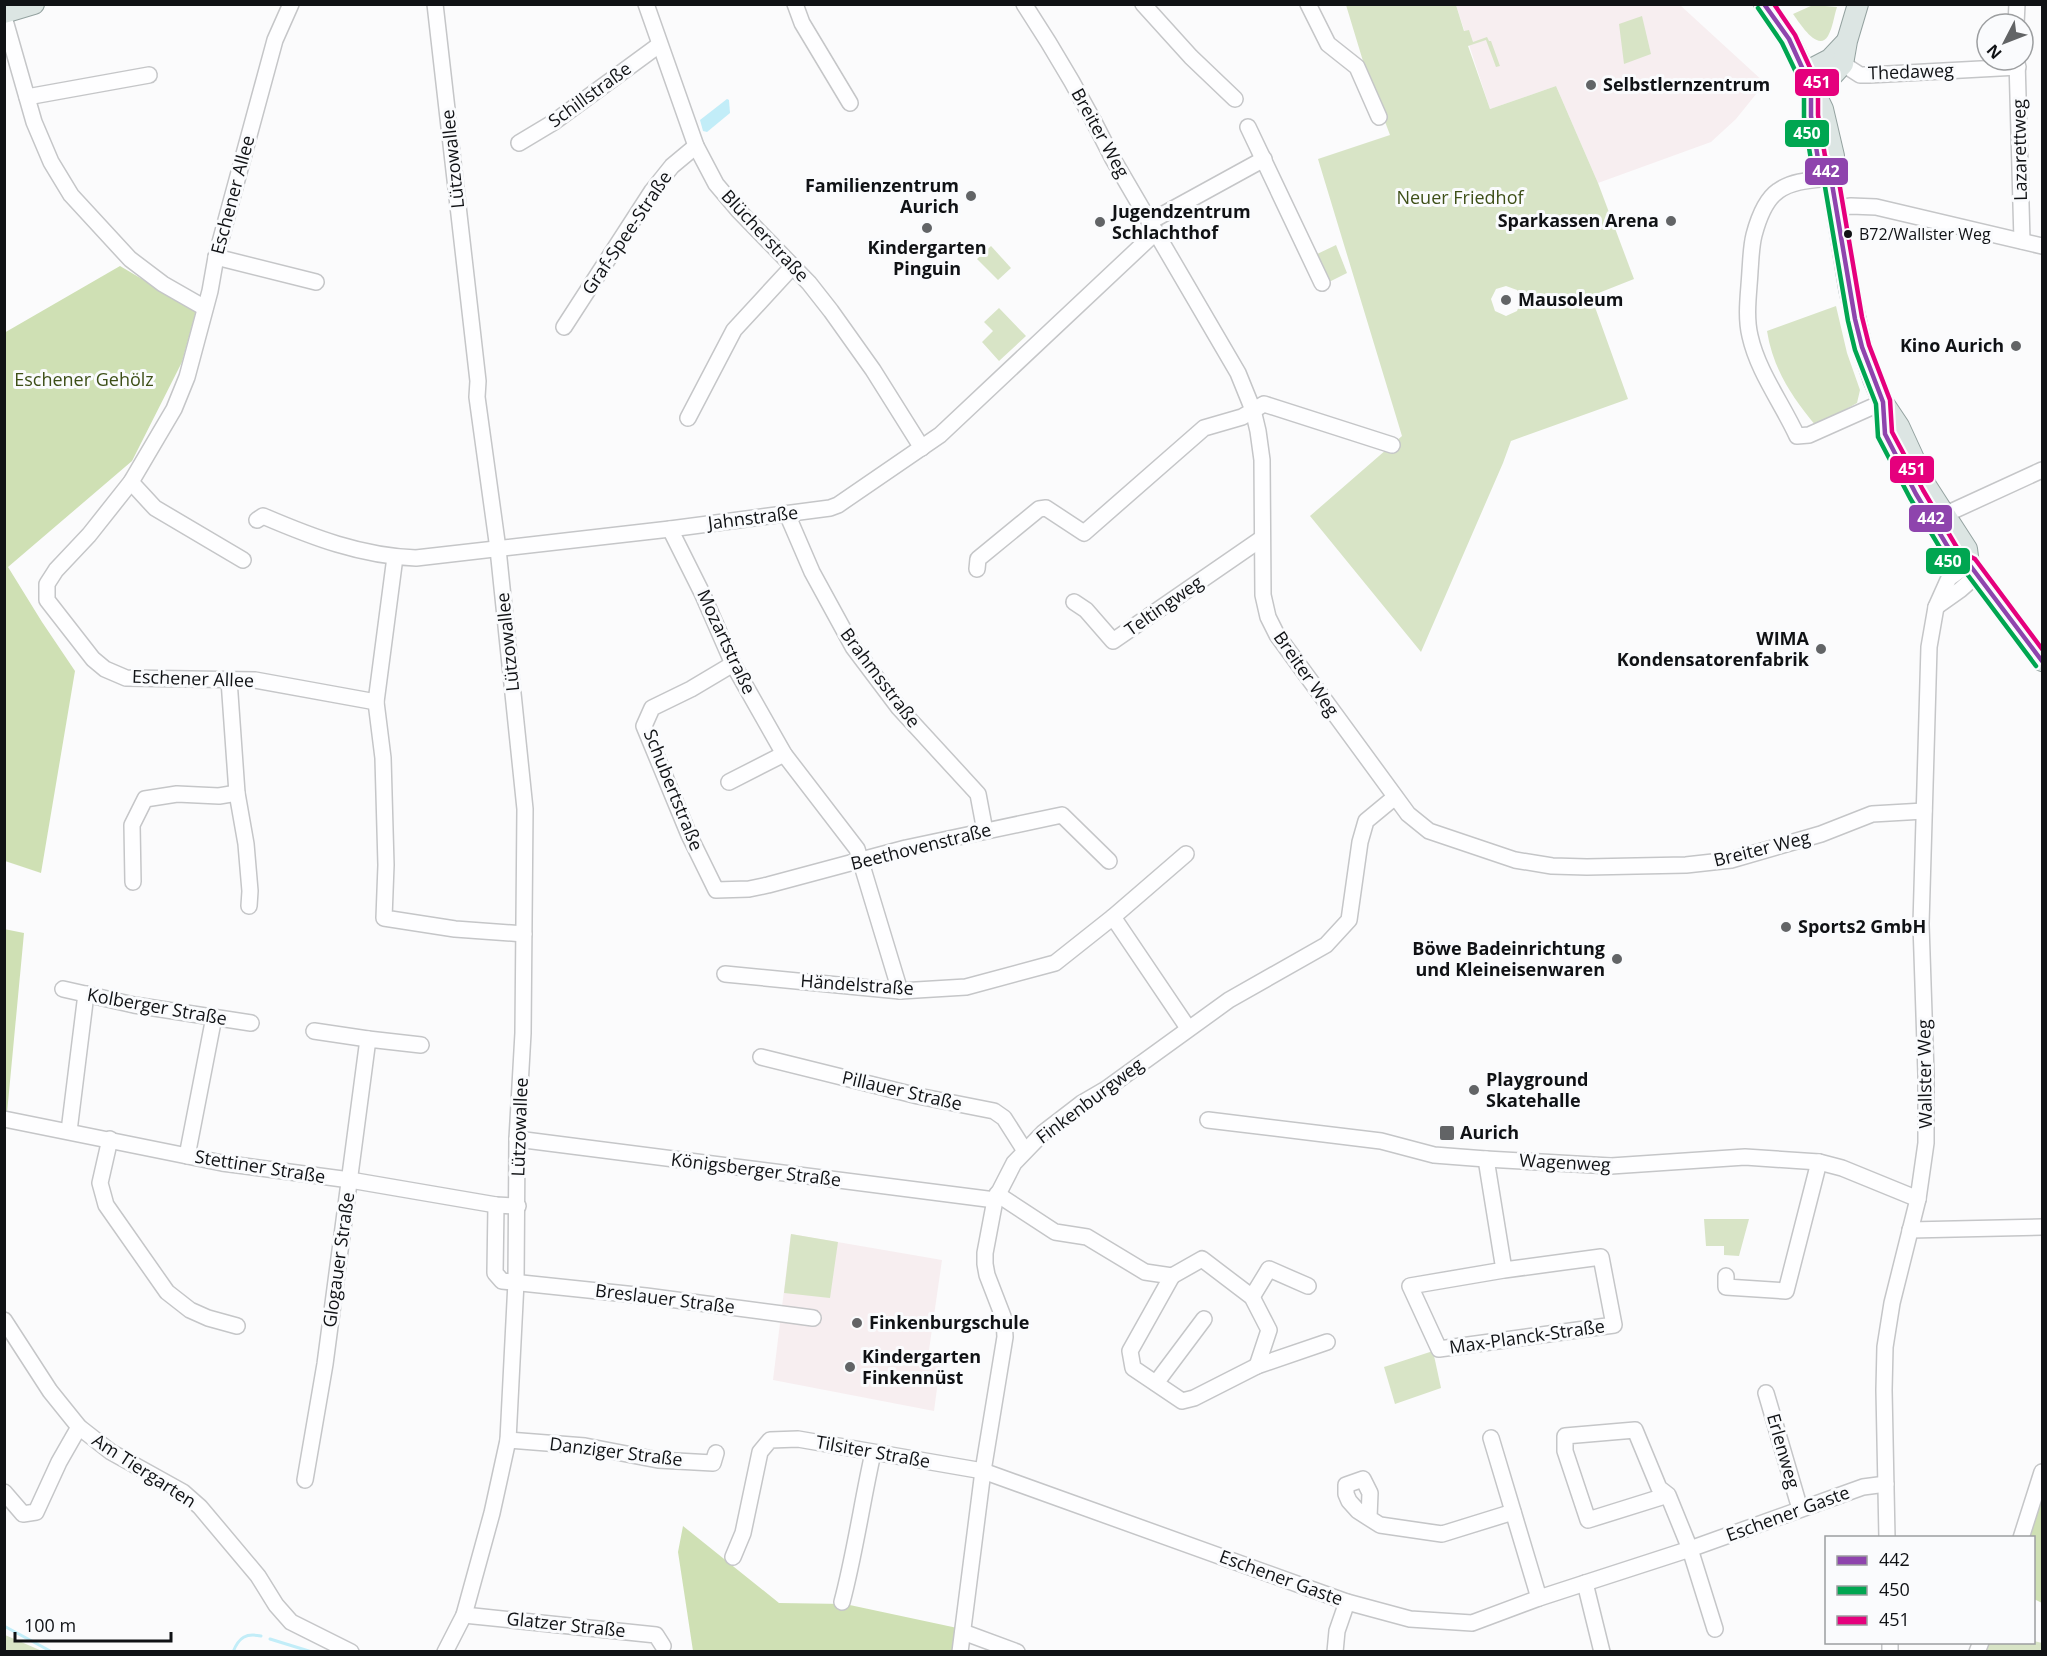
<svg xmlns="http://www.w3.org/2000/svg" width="2047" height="1656" font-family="'Open Sans',sans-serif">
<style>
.education{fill:#f7eef0}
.green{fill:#d8e4c6;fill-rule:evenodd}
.forest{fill:#cfe0b4}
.water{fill:#c2edf8}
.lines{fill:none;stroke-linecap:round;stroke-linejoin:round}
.stream{stroke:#c2edf8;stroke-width:3}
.minor-casing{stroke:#c5c6c8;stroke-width:18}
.major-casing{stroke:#94a2a0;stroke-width:22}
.minor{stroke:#fefeff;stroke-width:15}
.major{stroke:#dce5e3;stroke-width:20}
.bus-1-casing{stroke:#fafbfd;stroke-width:9}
.bus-2-casing{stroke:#fafbfd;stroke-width:9}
.bus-3-casing{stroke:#fafbfd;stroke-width:9}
.bus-1{stroke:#8e44ad;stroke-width:4.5}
.bus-2{stroke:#00a651;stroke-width:4.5}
.bus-3{stroke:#e5007d;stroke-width:4.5}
.poi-dot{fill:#626466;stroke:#fafbfd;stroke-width:2}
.bus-dot{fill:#101215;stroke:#fafbfd;stroke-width:2}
.labels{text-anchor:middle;stroke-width:6;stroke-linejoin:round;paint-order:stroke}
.bus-label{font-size:16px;fill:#101215;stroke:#fafbfd;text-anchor:start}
.street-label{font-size:18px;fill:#101215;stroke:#fafbfd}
.poi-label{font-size:18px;font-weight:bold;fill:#101215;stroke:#fafbfd;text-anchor:start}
.park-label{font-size:18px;fill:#3d4f17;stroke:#fafbfd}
.line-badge{stroke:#fafbfd;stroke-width:2}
.badge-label{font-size:16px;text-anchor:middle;font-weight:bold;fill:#fff}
</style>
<rect width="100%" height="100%" fill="#fbfbfc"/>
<g class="education">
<path d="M1456,5H1680L1765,83L1736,119L1711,142L1598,183L1556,86L1490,109Z"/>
<path d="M791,1234L942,1260L928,1357L941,1358L934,1411L773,1380Z"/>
</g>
<g class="green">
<path d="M1346,5H1456L1464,31L1469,30L1473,42L1487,37L1489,41H1491L1500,66L1496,67L1486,40L1468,46L1490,109L1556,86L1598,183L1634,279L1591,296L1628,399L1511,441L1503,463L1421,652L1310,516L1402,436L1318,159L1390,135L1366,71ZM1506,286L1517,290L1521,301L1517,311L1506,316L1495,311L1491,299L1496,289Z"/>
<path d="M1813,5L1837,7C1834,16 1833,27 1828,36C1818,53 1799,22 1793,14Z"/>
<path d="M1642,16L1651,54L1624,64L1619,24Z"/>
<path d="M1336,245L1347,273L1325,284L1313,256Z"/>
<path d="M991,246L1011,268L998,280L977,259Z"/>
<path d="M1836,306L1847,353L1860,390L1857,403L1816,426C1792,397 1773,369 1767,331Z"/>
<path d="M999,308L1026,336L999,361L982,342L993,331L984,322Z"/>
<path d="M1704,1219H1749L1739,1256L1724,1255V1246H1706Z"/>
<path d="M791,1234L838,1242L830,1298L784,1293Z"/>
<path d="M1433,1351L1441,1388L1395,1404L1384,1367Z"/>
<path d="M5,1635L42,1651H5Z"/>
<path d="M2034,1641L2042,1643V1651L1981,1652L1985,1643Z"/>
</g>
<g class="forest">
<path d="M120,266L196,311L182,362L132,461L8,567L42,622L75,671L41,873L5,861L4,333Z"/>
<path d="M4,929L24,933L7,1113L4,1112Z"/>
<path d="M2042,1476V1603L2034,1599V1538H2022Z"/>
<path d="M683,1526L779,1603L845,1604L962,1629L958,1651H693L678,1552Z"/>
</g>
<path class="water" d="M727,99L729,100L730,113L707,132L703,131L700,120Z"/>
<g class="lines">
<g class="stream">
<path d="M4,1626L52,1652"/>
<path d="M270,1639L312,1652"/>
<path d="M233,1652C239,1637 246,1633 261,1636"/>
</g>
<g class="minor-casing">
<g id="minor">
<path d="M291,4L275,40L216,257L210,291L187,377L174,409L131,482L89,535L56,570L47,584V600L93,659L105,669L126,678L255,680L376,702"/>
<path d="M435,4L478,381L477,397L498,549L525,809L523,1033L517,1139L516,1282L508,1440L492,1513L464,1615L445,1652"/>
<path d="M646,4L696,146L716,184L738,210L809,283L831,311L873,370L922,448"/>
<path d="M795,4L802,23L850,103"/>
<path d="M1024,4C1057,54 1087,106 1113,159L1238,373L1253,410L1258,431L1262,460L1263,595L1268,617L1277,635L1408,814L1429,831L1515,860L1552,866L1587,867L1686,865L1731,860L1821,834L1872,814L1924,811"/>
<path d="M1143,4L1191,57L1235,99"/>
<path d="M1308,4L1328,44L1357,67L1379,117"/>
<path d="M4,17L34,122L51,162L71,195L130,259L163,284L205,308"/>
<path d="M2016,24L2017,4"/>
<path d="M2017,60L2022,241"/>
<path d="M1843,64L1860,75H1869L2018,67"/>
<path d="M27,97L149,75"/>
<path d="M1248,127L1322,283"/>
<path d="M519,143L554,122L659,45"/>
<path d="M1831,178C1814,180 1793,180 1778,191C1765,200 1758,220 1754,235C1751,247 1751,259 1750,271C1749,292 1745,315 1750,336C1758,372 1782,403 1797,436L1809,435L1883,402"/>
<path d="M1836,208L1851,206L1876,207L2042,246"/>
<path d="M1151,221L1264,159"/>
<path d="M216,257L316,282"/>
<path d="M564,327L652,191L672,166L696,146"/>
<path d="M688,418L734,330L793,266"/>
<path d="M131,482L155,508L243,560"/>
<path d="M787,514L812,572L853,647L899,708L978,794L985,831"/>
<path d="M1944,515L2042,470"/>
<path d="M257,520L263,516C312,537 361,556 416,558L670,529L830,508L838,505L940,435L1156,232"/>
<path d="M670,529L702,593L733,664L784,754L857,849L900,991"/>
<path d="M395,557L376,702L383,758L386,865L384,918L455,929L524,934"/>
<path d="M977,569L978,559L1039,509L1046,508L1084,533L1204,428L1242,417L1264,404L1392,445"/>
<path d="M1074,602L1086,610L1113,641L1261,539"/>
<path d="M1936,607L1960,590L1977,575"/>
<path d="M733,664L691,689L652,708L644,726L689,835L716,890L749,889L768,885L906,848L1062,815L1109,861"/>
<path d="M229,680L237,793L246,844L250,891L249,906"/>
<path d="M729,782L784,754"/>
<path d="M133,882L132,825L145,799L177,794L219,796L237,793"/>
<path d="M1113,917L1186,854"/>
<path d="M725,974L900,991L966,987L1055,963L1113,917L1188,1028"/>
<path d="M63,989L134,1005L251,1023"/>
<path d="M314,1031L368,1039"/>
<path d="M761,1057L918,1096L994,1111L1004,1118L1025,1151"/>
<path d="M4,1119L222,1163L350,1180L496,1205L518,1206"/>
<path d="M1208,1120L1381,1141L1434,1155L1486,1159L1611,1166L1745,1157L1819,1162L1842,1168L1918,1199"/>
<path d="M69,1131L86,994"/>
<path d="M110,1139L100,1183L106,1205L167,1292L190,1310L208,1318L237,1326"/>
<path d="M517,1139L995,1200"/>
<path d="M187,1156L214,1017"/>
<path d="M1486,1159L1504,1270L1410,1286L1439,1349L1614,1325L1601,1257L1504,1270"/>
<path d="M997,1194L1055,1232L1087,1237L1145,1272L1172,1276L1130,1351L1133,1368L1182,1401L1194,1398L1257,1366L1327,1342"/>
<path d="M496,1205L495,1273L502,1281L646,1296L813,1318"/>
<path d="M1910,1230L2042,1227"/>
<path d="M1172,1276L1202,1259L1252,1297L1269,1330L1257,1366"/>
<path d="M1726,1276V1287L1786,1291L1819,1162"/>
<path d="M1252,1297L1269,1269L1308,1286"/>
<path d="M4,1320L50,1391L79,1427L111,1452L183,1492L200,1507L258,1576L276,1605L291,1622L351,1652"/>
<path d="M1156,1383L1204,1319"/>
<path d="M1766,1393L1800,1509"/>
<path d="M1491,1438L1539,1598"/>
<path d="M508,1440L585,1446L658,1460L713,1463L716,1453"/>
<path d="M305,1480L325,1364L368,1039L421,1045"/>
<path d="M4,1492L23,1514L36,1512L59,1462L79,1427"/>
<path d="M1668,1495L1588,1520L1565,1451V1436L1635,1430L1659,1488L1668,1495L1690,1549L1715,1629"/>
<path d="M1369,1518L1370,1493L1363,1479L1346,1485V1494L1349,1501L1358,1511L1380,1525L1442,1534L1513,1512"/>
<path d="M1887,1538L1884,1390L1885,1347L1892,1303L1918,1199L1926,1143V1074L1921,924L1929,647L1936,607L1949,578L1969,564"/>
<path d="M2021,1538L2042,1472"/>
<path d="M733,1557L743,1533L760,1452L770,1440L798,1439L983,1471L1347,1602L1410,1619L1472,1623L1539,1598L1690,1549L1863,1487L1886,1484"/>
<path d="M1585,1583L1602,1652"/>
<path d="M842,1602C855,1553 862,1502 873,1453"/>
<path d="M464,1615L656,1635L663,1646"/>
<path d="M963,1632L1017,1652"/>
<path d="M1890,1642V1652"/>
<path d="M960,1652L983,1471L1005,1337L1004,1319L987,1275L985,1264V1253L995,1200L1014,1163L1043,1133L1082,1103L1106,1089L1229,1000L1326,945L1349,920L1360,842L1366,821L1395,797"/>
<path d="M1335,1652L1337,1631L1347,1602"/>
<path d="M1977,1652L1981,1642"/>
</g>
</g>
<g class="major-casing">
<g id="major">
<path d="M1764,4L1789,39L1823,109L1834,156L1831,178L1849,289L1862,347L1873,379L1883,402L1899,426L1927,487L1967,549L1969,564L2042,661"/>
<path d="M4,13L34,4"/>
<path d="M1805,72L1830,59L1846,42"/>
<path d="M1811,87L1832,76L1843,64L1847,41L1858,4"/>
<path d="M1811,90V116L1818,159L1831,178"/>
<path d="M1883,405L1885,434L1916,494L1954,557L1969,564"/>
</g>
</g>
<use href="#minor" class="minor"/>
<use href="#major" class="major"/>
<g class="bus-1-casing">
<path id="bus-1" d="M1764,4L1789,39L1811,87V116L1818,159L1831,178L1855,319L1862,347L1883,402L1885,434L1916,494L1954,557L1969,564L2042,661"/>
</g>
<g class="bus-2-casing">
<path id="bus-2" d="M1758,8L1782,43L1804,89V117L1811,160L1824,181L1848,321L1855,350L1876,404L1878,437L1910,498L1948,561L1964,570L2036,666"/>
</g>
<g class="bus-3-casing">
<path id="bus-3" d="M1774,4L1795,35L1818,85V115L1825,156L1838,176L1862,317L1869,345L1890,400L1892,432L1923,490L1959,551L1975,559L2042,649"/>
</g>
<use href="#bus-1" class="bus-1"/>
<use href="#bus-2" class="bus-2"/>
<use href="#bus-3" class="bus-3"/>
</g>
<g class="poi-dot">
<circle cx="1591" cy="85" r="6"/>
<circle cx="971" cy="196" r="6"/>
<circle cx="1671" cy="221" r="6"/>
<circle cx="1100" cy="222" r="6"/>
<circle cx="927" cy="228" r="6"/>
<circle cx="1506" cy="300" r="6"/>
<circle cx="2016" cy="346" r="6"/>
<circle cx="1821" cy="649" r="6"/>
<circle cx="1786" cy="927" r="6"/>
<circle cx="1617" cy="959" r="6"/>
<circle cx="1474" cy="1090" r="6"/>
<rect x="1439" y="1125" width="16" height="16" rx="3"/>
<circle cx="857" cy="1323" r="6"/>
<circle cx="850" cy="1367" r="6"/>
</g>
<circle class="bus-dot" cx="1848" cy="234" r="5"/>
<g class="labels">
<g class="bus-label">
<text x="1859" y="240">B72/Wallster Weg</text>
</g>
<g class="street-label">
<text transform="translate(1911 72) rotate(-2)" y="6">Thedaweg</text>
<text transform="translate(590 95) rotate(-36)" y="6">Schillstraße</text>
<text transform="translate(1100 133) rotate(61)" y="6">Breiter Weg</text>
<text transform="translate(2020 150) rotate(-91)" y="6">Lazarettweg</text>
<text transform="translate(453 159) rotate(-96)" y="6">Lützowallee</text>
<text transform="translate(233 195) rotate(-75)" y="6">Eschener Allee</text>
<text transform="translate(627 233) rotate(-56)" y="6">Graf-Spee-Straße</text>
<text transform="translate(765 236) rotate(47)" y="6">Blücherstraße</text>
<text transform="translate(753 518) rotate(-7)" y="6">Jahnstraße</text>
<text transform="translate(1164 606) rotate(-35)" y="6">Teltingweg</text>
<text transform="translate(508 642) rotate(-96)" y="6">Lützowallee</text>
<text transform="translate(726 642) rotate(65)" y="6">Mozartstraße</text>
<text transform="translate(1306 674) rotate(55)" y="6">Breiter Weg</text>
<text transform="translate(880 678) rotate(53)" y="6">Brahmsstraße</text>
<text transform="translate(193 679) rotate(2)" y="6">Eschener Allee</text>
<text transform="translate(673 790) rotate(68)" y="6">Schubertstraße</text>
<text transform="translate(921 847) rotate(-14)" y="6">Beethovenstraße</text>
<text transform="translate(1762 849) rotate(-14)" y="6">Breiter Weg</text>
<text transform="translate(857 985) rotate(4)" y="6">Händelstraße</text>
<text transform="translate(157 1007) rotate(10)" y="6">Kolberger Straße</text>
<text transform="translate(1925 1074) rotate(-91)" y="6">Wallster Weg</text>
<text transform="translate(902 1091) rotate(13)" y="6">Pillauer Straße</text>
<text transform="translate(1090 1101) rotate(-37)" y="6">Finkenburgweg</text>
<text transform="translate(520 1127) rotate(-88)" y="6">Lützowallee</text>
<text transform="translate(1565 1163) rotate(3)" y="6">Wagenweg</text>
<text transform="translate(260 1167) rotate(9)" y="6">Stettiner Straße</text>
<text transform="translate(756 1170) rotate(7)" y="6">Königsberger Straße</text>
<text transform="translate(339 1260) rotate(-82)" y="6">Glogauer Straße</text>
<text transform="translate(665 1299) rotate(7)" y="6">Breslauer Straße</text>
<text transform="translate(1527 1337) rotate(-8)" y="6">Max-Planck-Straße</text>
<text transform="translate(1783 1451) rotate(74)" y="6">Erlenweg</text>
<text transform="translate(616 1452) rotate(7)" y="6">Danziger Straße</text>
<text transform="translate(873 1452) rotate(10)" y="6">Tilsiter Straße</text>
<text transform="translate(144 1471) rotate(33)" y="6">Am Tiergarten</text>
<text transform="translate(1788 1514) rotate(-20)" y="6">Eschener Gaste</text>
<text transform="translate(1281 1578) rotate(20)" y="6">Eschener Gaste</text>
<text transform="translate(566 1625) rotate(6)" y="6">Glatzer Straße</text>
</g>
<g class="poi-label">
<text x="1603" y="91">Selbstlernzentrum</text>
<text x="959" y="192" text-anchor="end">Familienzentrum<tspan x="959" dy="21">Aurich</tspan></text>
<text x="1112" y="218">Jugendzentrum<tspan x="1112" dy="21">Schlachthof</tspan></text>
<text x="1659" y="227" text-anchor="end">Sparkassen Arena</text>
<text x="927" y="254" text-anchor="middle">Kindergarten<tspan x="927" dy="21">Pinguin</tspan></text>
<text x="1518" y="306">Mausoleum</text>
<text x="2004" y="352" text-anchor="end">Kino Aurich</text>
<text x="1809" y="645" text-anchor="end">WIMA<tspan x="1809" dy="21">Kondensatorenfabrik</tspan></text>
<text x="1798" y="933">Sports2 GmbH</text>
<text x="1605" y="955" text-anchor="end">Böwe Badeinrichtung<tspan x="1605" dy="21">und Kleineisenwaren</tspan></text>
<text x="1486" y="1086">Playground<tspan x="1486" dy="21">Skatehalle</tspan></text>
<text x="1460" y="1139">Aurich</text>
<text x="869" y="1329">Finkenburgschule</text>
<text x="862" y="1363">Kindergarten<tspan x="862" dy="21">Finkennüst</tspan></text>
</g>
<g class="park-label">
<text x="1460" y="204">Neuer Friedhof</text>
<text x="84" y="386">Eschener Gehölz</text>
</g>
</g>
<g class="line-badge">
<rect x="1794" y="68" width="46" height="29" rx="6" fill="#e5007d"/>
<rect x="1784" y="119" width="46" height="29" rx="6" fill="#00a651"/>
<rect x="1804" y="157" width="45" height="29" rx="6" fill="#8e44ad"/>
<rect x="1889" y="455" width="46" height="29" rx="6" fill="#e5007d"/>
<rect x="1908" y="504" width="45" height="29" rx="6" fill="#8e44ad"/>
<rect x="1925" y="547" width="46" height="28" rx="6" fill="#00a651"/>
</g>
<g class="badge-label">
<text x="1817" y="88">451</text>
<text x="1807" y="139">450</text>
<text x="1826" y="177">442</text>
<text x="1912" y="475">451</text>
<text x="1931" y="524">442</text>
<text x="1948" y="567">450</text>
</g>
<rect width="2047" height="1656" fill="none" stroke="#101215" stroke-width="12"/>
<rect x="1825" y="1536" width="210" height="108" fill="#fafbfd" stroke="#9c9ea0" stroke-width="1.5"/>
<rect x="1837" y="1556" width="30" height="9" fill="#8e44ad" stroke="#9c9ea0" stroke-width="1.5"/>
<text x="1879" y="1566" font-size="18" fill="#101215">442</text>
<rect x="1837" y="1586" width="30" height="9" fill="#00a651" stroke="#9c9ea0" stroke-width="1.5"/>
<text x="1879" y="1596" font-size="18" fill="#101215">450</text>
<rect x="1837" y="1616" width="30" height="9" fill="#e5007d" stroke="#9c9ea0" stroke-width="1.5"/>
<text x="1879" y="1626" font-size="18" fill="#101215">451</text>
<g transform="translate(2005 42) rotate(228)"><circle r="28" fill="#fafbfd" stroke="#9c9ea0" stroke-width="1.5"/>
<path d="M0-4.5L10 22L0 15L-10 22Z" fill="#626466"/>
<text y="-9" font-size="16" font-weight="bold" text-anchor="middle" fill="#101215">N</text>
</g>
<path d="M15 1632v9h156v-9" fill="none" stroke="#101215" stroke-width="3"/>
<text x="24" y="1632" font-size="18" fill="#101215" stroke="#fafbfd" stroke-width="4.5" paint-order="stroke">100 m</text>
</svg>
